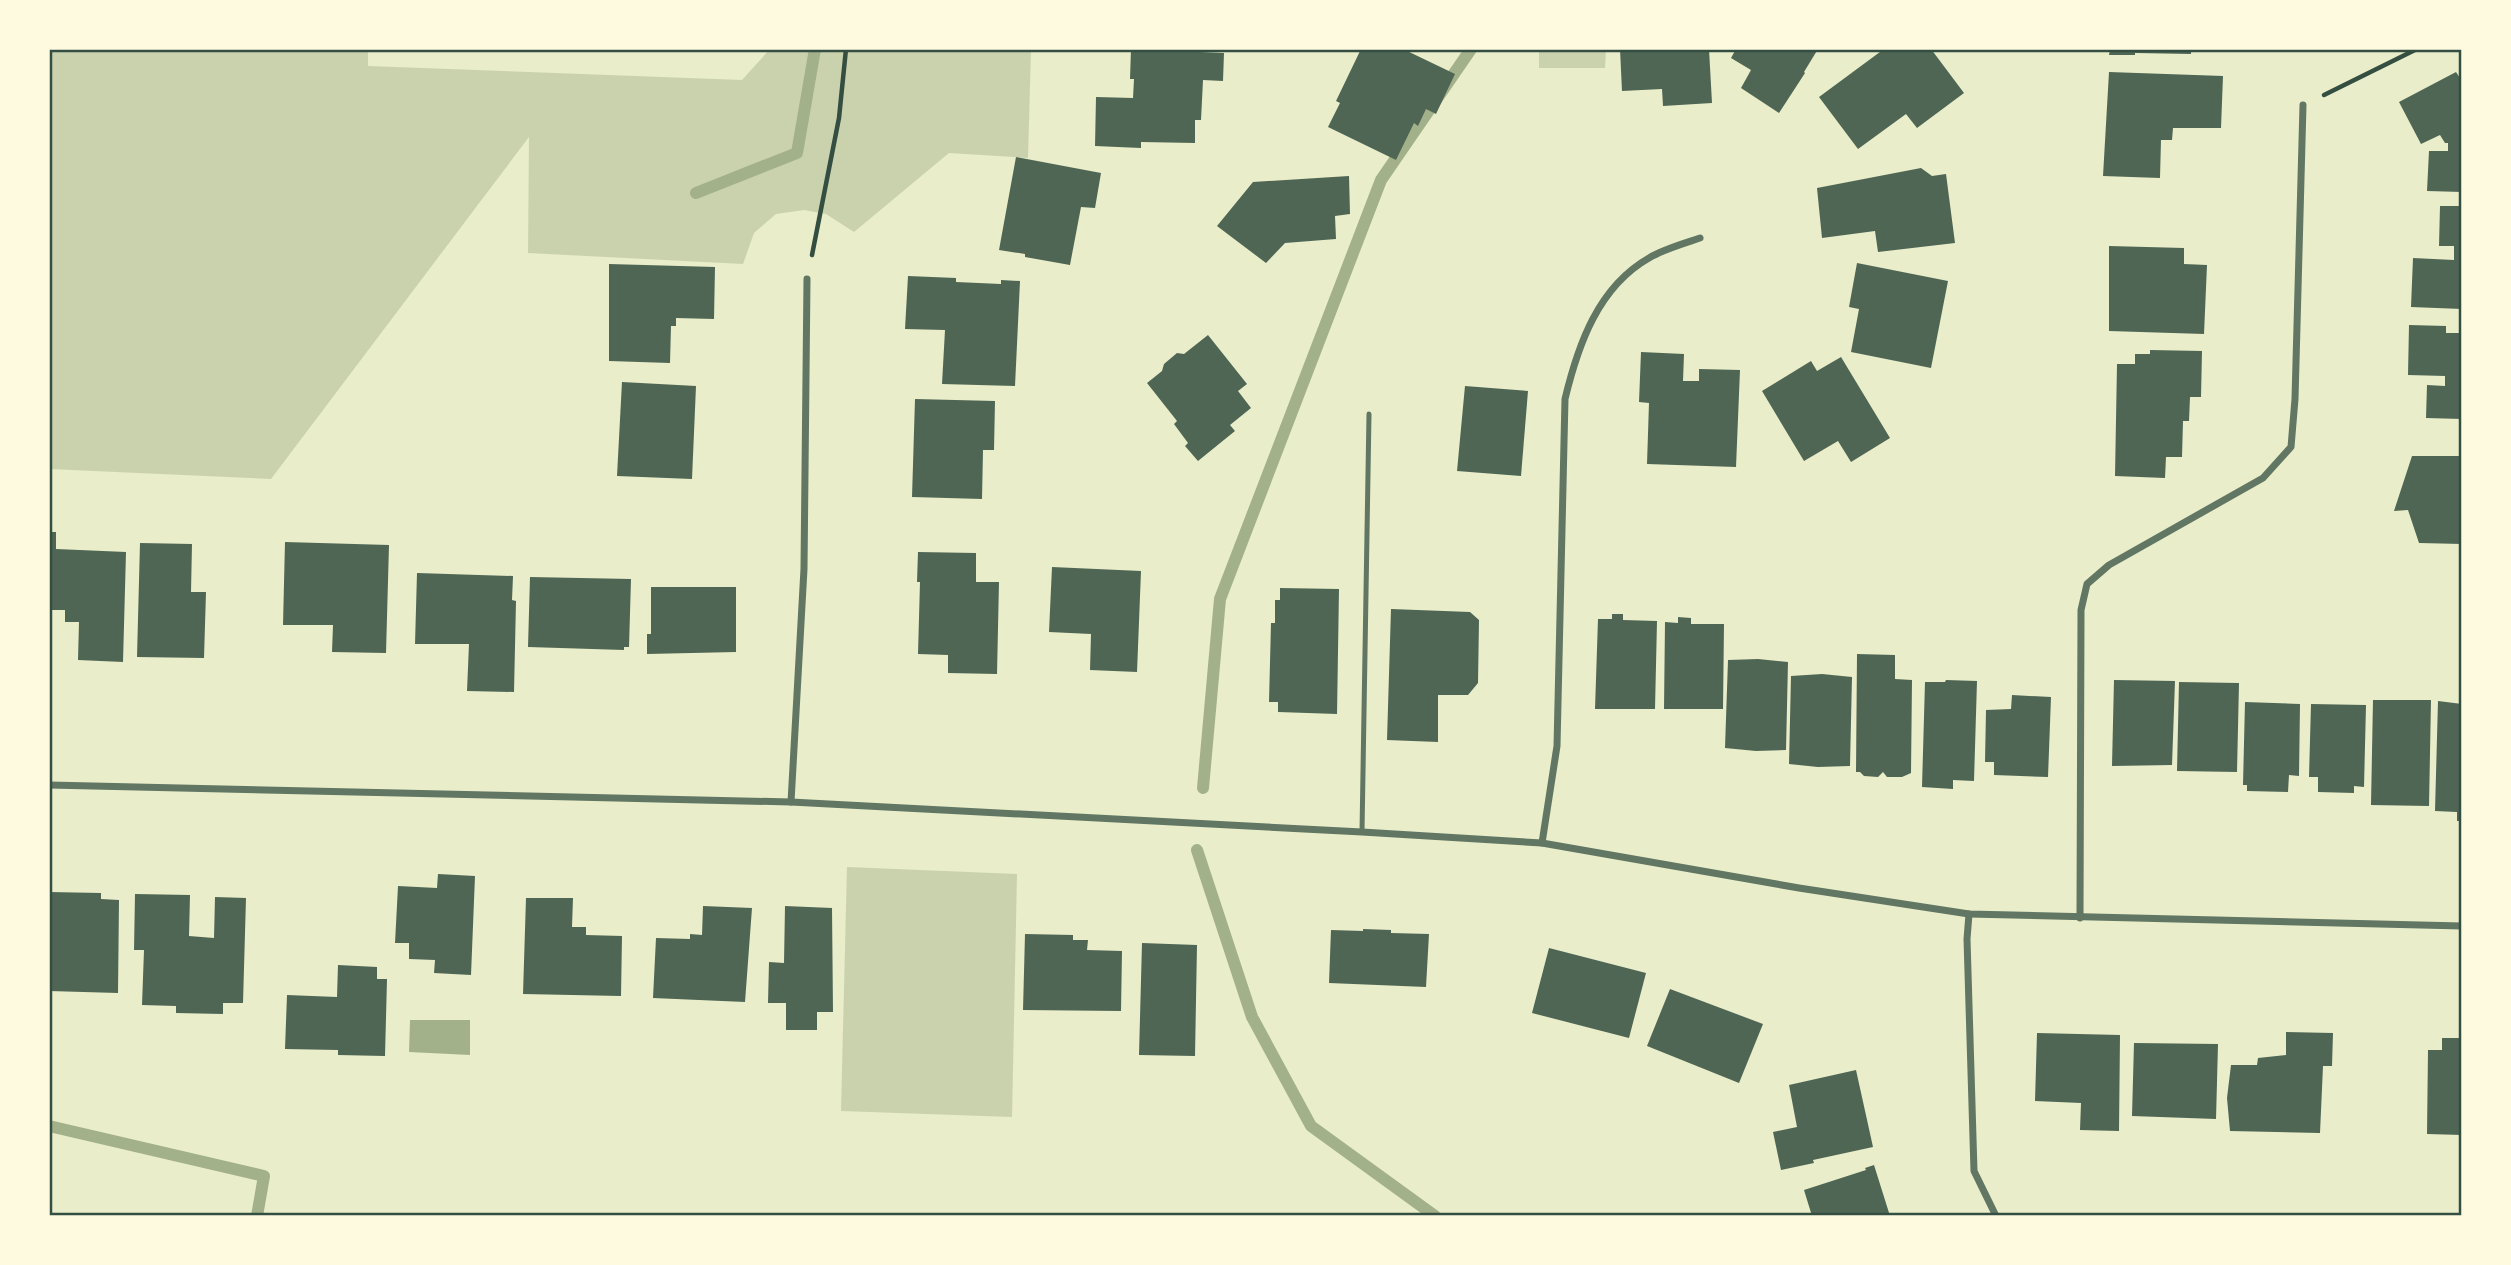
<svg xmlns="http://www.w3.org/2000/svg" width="2511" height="1265" font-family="Cabin,sans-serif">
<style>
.green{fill:#cad2ad}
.water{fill:#a3b18a}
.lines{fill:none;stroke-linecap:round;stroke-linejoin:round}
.stream{stroke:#a3b18a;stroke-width:12}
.building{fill:#4f6655}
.path{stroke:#344e41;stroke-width:4.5}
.service{stroke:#617663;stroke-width:5}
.minor{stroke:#617663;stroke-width:7}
.neatline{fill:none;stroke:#344e41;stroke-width:2.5}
</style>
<rect width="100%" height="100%" fill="#e9edc9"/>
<g class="green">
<path d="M49,49H368V66L742,80L770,49H1031L1028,158L949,153L854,232L826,214L804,210L776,214L754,233L743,264L528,253L529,137L271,479L49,469Z"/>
<path d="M1539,49H1606L1605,68H1539Z"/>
<path d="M847,867L1017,874L1012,1117L841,1111Z"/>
</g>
<path class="water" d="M410,1020H470V1055L409,1052Z"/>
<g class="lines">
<g class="stream">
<path d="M696,193L797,153L815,49"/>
<path d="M1203,788L1220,599L1381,180L1471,49"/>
<path d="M1197,850L1252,1017L1311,1126L1435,1216"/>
<path d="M49,1126L264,1176L257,1216"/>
</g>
</g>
<g class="building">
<path d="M1131,49L1224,53L1223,81L1203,80L1201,120H1195V143L1141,142V148L1095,146L1096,97L1133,98L1134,79H1130Z"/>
<path d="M1361,49H1403L1455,74L1436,114L1426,109L1418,126L1414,123L1396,160L1328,127L1340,103L1336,101Z"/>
<path d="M1620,49H1709L1712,103L1663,106L1662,89L1622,91Z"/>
<path d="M1736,49H1818L1804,72L1805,73L1779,113L1741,88L1751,70L1731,58Z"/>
<path d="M1884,49H1931L1964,93L1917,128L1906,114L1858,149L1819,97Z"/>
<path d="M2110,49H2191V54L2135,53V55H2109Z"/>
<path d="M2109,72L2223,76L2221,128H2173L2172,140H2161L2160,178L2103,176Z"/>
<path d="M2456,72L2462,81V192L2427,191L2429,151H2448V143H2445L2440,135L2421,144L2399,102Z"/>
<path d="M1016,157L1101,173L1095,208L1081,207L1070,265L1025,257V254L999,250Z"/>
<path d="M1921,168L1932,176L1946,174L1955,243L1878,252L1875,231L1822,238L1817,188Z"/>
<path d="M1349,176L1350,214L1335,216L1336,239L1285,243L1266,263L1217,226L1253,182Z"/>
<path d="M2440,206H2462V309L2411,307L2413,258L2454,260V246H2439Z"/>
<path d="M2109,246L2184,248V264L2207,265L2204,334L2109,331Z"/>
<path d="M1857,263L1948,281L1931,368L1851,352L1859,309L1849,307Z"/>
<path d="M609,264L715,267L714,319L676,318V326H671L670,363L609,361Z"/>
<path d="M908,276L956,278V282L1001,284V280L1020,281L1015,386L942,384L945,330L905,329Z"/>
<path d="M2409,325L2446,326V333H2462V419L2426,418L2427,385L2445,386V376L2408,375Z"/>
<path d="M1208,335L1247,384L1238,391L1251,408L1230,425L1235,431L1198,461L1185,446L1188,443L1174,424L1177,421L1147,383L1162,371L1164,364L1177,353L1184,354Z"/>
<path d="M2150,350L2202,351L2201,397H2190L2189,421H2183L2182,457H2166L2165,478L2115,476L2117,364H2135V354H2150Z"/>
<path d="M1641,352L1684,354L1683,381H1699V369L1740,370L1736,467L1647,464L1649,403L1639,402Z"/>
<path d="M1841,357L1890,438L1851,462L1838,441L1804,461L1762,391L1811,361L1817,371Z"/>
<path d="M622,382L696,386L692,479L617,476Z"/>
<path d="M1465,386L1528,391L1521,476L1457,471Z"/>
<path d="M915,399L995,401L994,450H983L982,499L912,497Z"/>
<path d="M2412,456H2462V544L2419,543L2408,510L2394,511Z"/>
<path d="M49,532H56V549L126,552L123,662L78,660L79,622H65V610H49Z"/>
<path d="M285,542L389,545L386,653L332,652L333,625H283Z"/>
<path d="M140,543L192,544L191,592H206L204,658L137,657Z"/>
<path d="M918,552L976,553V582H999L997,674L948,673V655L918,654L920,582H917Z"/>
<path d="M1052,567L1141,571L1137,672L1090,670L1091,634L1049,632Z"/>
<path d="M417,573L513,576L512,600L516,601L514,692L467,691L469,644H415Z"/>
<path d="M530,577L631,579L629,647H624V650L528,647Z"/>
<path d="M651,587H736V652L647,654V634H651Z"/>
<path d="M1280,588L1339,589L1337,714L1278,712V702H1269L1271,623H1275V600H1280Z"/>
<path d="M1391,609L1470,612L1479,620L1478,683L1468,695H1438V742L1387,740Z"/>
<path d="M1612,614H1623V620L1657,621L1655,709H1595L1598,619H1612Z"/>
<path d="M1678,617L1691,618V624H1724L1723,709H1664L1665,622L1678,623Z"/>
<path d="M1857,654L1895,655V679L1912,680L1911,773L1902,777H1887L1883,772L1878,777L1864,776L1860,772H1856Z"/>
<path d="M1758,659L1788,662L1786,750L1756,751L1725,748L1728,660Z"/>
<path d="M1822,674L1852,677L1850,766L1818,767L1789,764L1791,676Z"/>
<path d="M1946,680L1977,681L1974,781L1953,780V789L1922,787L1925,682H1945Z"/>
<path d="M2114,680L2175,681L2172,765L2112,766Z"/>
<path d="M2179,682L2239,683L2237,772L2177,771Z"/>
<path d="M2012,695L2051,697L2048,777L1994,775V762H1985L1986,710L2011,709Z"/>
<path d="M2373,700H2431L2429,806L2371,805Z"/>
<path d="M2438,701L2462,704V821H2457V812L2435,811Z"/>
<path d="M2245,702L2300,704L2299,776L2289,775L2288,792L2247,791V785H2243Z"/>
<path d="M2311,704L2366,705L2364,787L2354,786V793L2318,792V777H2309Z"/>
<path d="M438,874L475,876L471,975L434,973L435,960L409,959V943H395L398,886L437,888Z"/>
<path d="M49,892L101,893V899L119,900L118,993L49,991Z"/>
<path d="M135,894L190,895L189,936L214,938L215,897L246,898L243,1003H223V1014L176,1013V1006L142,1005L144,950H134Z"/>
<path d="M526,898H573L572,927H586V935L622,936L621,996L523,994Z"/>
<path d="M703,906L752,908L745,1002L653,998L656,938L690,939V934L702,935Z"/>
<path d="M785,906L832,908L833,1012H817V1030H786V1003H768L769,962L784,963Z"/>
<path d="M1363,929L1391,930V933L1429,934L1426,987L1329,983L1331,930L1363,931Z"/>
<path d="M1025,934L1073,935V940H1088L1087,950L1122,951L1121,1011L1023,1010Z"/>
<path d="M1142,943L1197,945L1195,1056L1139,1055Z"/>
<path d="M1549,948L1646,973L1629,1038L1532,1013Z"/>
<path d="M338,965L377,967V979H387L385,1056L338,1055V1050L285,1049L287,995L337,997Z"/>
<path d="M1670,989L1763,1024L1739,1083L1647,1046Z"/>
<path d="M2286,1032L2333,1033L2332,1066H2323L2320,1133L2230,1131L2227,1098L2231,1065H2257L2258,1058L2286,1055Z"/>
<path d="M2037,1033L2120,1035L2119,1131L2080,1130L2081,1103L2035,1101Z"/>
<path d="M2442,1038H2462V1135L2427,1134L2428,1050H2442Z"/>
<path d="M2134,1043L2218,1044L2216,1119L2132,1116Z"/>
<path d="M1856,1070L1873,1147L1813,1160L1814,1163L1781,1170L1773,1132L1797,1127L1789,1085Z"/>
<path d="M1874,1165L1890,1216H1812L1804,1190L1866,1170L1865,1168Z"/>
</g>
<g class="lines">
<g class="path">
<path d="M2324,95L2417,49"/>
<path d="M812,255L839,118L846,49"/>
</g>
<path class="service" d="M1362,832L1369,414"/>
<g class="minor">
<path d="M49,785L791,802L1362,832L1542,843L1799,888L1969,914L2462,926"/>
<path d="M791,802L804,569L807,279"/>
<path d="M1542,843L1557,746L1565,399C1578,345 1598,287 1649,258C1664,249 1683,244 1700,238"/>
<path d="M1969,914L1967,939L1974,1171L1996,1216"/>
<path d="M2080,918L2081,610L2087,584L2109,565L2263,478L2291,447L2295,399L2303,105"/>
</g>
</g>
<rect width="2511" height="1265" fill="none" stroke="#fefae0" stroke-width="102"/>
<rect x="51" y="51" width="2409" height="1163" class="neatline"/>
</svg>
